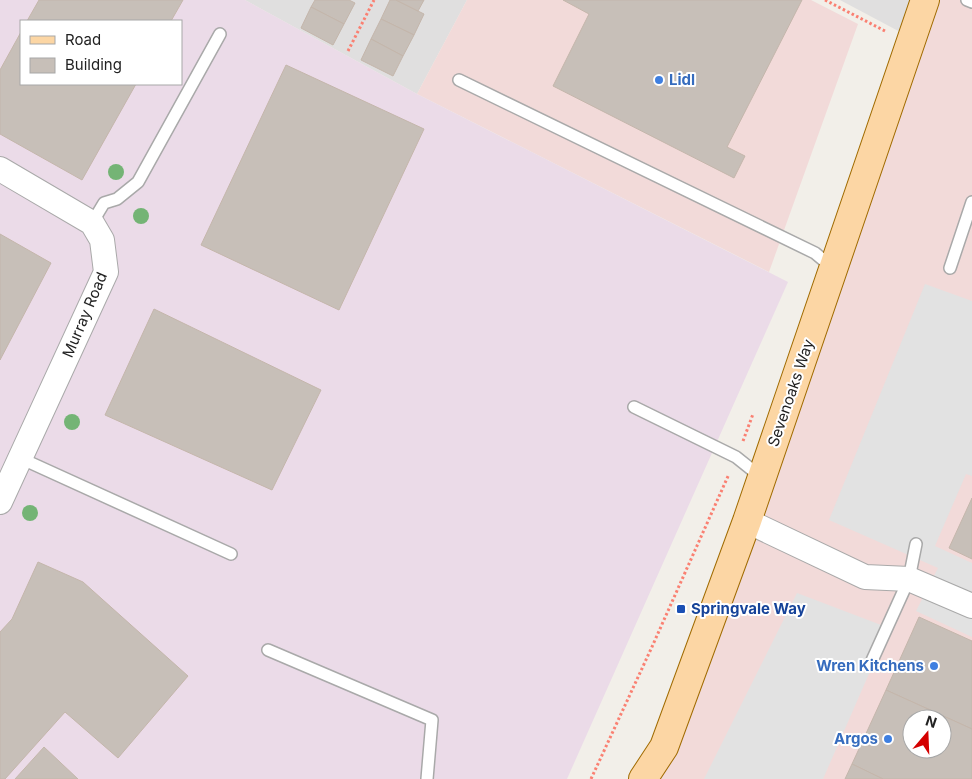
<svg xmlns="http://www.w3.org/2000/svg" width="972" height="779" font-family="Inter,sans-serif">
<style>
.residential{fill:#e0dfdf}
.commercial{fill:#f2dad9;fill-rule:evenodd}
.industrial{fill:#ebdbe8;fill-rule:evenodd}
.parking{fill:#e2e2e2}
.building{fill:#c7bfb8;stroke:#c4b6ab;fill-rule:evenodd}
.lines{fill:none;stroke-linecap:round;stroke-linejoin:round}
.service-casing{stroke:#a9a9a9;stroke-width:14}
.minor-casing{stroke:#a9a9a9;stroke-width:26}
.primary-casing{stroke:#a06b00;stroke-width:30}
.path{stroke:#fa8072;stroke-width:3;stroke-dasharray:2.5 2.5;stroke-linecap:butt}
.service{stroke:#fff;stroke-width:11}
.minor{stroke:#fff;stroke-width:24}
.primary{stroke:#fcd6a4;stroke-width:28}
.tree{fill:#74b475}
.shop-dot{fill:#3f7fe0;stroke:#fff;stroke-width:2}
.transit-dot{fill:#1a4fb4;stroke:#fff;stroke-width:2}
.labels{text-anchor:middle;stroke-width:4;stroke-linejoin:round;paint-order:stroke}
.shop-label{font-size:15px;font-weight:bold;fill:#366cbe;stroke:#fff;text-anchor:end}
.street-label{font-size:15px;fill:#222;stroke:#fff}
.transit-label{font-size:15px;font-weight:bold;fill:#164399;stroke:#fff;text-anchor:start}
</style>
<rect width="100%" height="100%" fill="#f2efe9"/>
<g class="residential">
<path d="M245,0H467L417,94Z"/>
<path d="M840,0H915L904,34Z"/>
</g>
<g class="commercial">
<path d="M467,0H811L858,24L769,272L417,94Z"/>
<path d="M934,0H972V779H650ZM912,719H942V749H912Z"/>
</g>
<path class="industrial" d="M0,0H245L417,94L788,282L567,779H0ZM21,21H181V84H21Z"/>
<g class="parking">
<path d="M925,284L972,301V476L966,474L935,546L972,563V637L916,611L938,568L829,520Z"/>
<path d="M797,593L889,628L823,779H704Z"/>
</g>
<g class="building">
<path d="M39,0H183L171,21H27Z"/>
<path d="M315,0H349L355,3L344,24L311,7Z"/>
<path d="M390,0H396L424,14L414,35L381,19Z"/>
<path d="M396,0H424L418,11Z"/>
<path d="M563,0H802L727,147L745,156L734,178L553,86L589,14Z"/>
<path d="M311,7L344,24L333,45L301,28Z"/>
<path d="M381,19L414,35L403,56L371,39Z"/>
<path d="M21,32V84H136L82,180L0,134V70Z"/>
<path d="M371,39L403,56L393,76L361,60Z"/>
<path d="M286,65L424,129L339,310L201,245Z"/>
<path d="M0,234L51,263L0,360Z"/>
<path d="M154,309L321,390L272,490L105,415Z"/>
<path d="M972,498V559L949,548Z"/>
<path d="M38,562L83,582L188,676L118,758L65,712L5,779H0V632L12,619Z"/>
<path d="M919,617L972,641V729L886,690Z"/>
<path d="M886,690L972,729V779H883L852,764ZM912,719H942V749H912Z"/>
<path d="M44,747L78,779H15Z"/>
<path d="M852,764L883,779H845Z"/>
</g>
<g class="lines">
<g class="service-casing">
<g id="service">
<path d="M967,0L972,2"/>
<path d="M459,80L815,253L833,268"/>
<path d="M92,223L104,203L117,199L138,182L220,34"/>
<path d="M950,268L972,202"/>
<path d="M634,407L736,457L761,477"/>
<path d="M20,458L231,554"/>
<path d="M268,650L432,720L427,779"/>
<path d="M870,665L909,579L916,544"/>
</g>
</g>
<g class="minor-casing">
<g id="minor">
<path d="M0,169L92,223L102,240L106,272L0,502"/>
<path d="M747,521L865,577L909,579L972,606"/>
</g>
</g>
<g class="primary-casing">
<path id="primary" d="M643,779L664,747L747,521L925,0"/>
</g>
<g class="path">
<path d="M825,0L887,32"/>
<path d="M348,51L374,0"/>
<path d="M743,441L753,414"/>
<path d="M591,779L651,649L729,474"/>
</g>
<use href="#service" class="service"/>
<use href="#minor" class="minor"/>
<use href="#primary" class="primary"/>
</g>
<g class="tree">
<circle cx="116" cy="172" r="8"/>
<circle cx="141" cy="216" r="8"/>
<circle cx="72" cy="422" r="8"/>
<circle cx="30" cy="513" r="8"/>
</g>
<g class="shop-dot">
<circle cx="659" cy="80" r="5"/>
<circle cx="934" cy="666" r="5"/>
<circle cx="888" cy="739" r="5"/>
</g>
<rect class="transit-dot" x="676" y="604" width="10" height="10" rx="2.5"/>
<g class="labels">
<g class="shop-label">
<text x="669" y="85" text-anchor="start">Lidl</text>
<text x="924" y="671">Wren Kitchens</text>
<text x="878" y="744">Argos</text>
</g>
<g class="street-label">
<text transform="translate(85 315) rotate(-67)" y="5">Murray Road</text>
<text transform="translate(791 393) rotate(-71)" y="5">Sevenoaks Way</text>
</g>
<g class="transit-label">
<text x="691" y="614">Springvale Way</text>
</g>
</g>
<rect x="20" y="20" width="162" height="65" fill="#ffffff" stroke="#a7a7a7"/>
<rect x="30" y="36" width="25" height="8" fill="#fcd6a4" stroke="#a7a7a7"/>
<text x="65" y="45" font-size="15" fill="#222222">Road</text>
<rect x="30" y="58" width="25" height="15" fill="#c7bfb8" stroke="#a7a7a7"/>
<text x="65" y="70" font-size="15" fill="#222222">Building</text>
<g transform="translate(927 734) rotate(19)"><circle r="24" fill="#ffffff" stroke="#a7a7a7"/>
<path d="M0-4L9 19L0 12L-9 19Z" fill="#d40000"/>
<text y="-8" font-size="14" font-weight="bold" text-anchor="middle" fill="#222222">N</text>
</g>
</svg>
